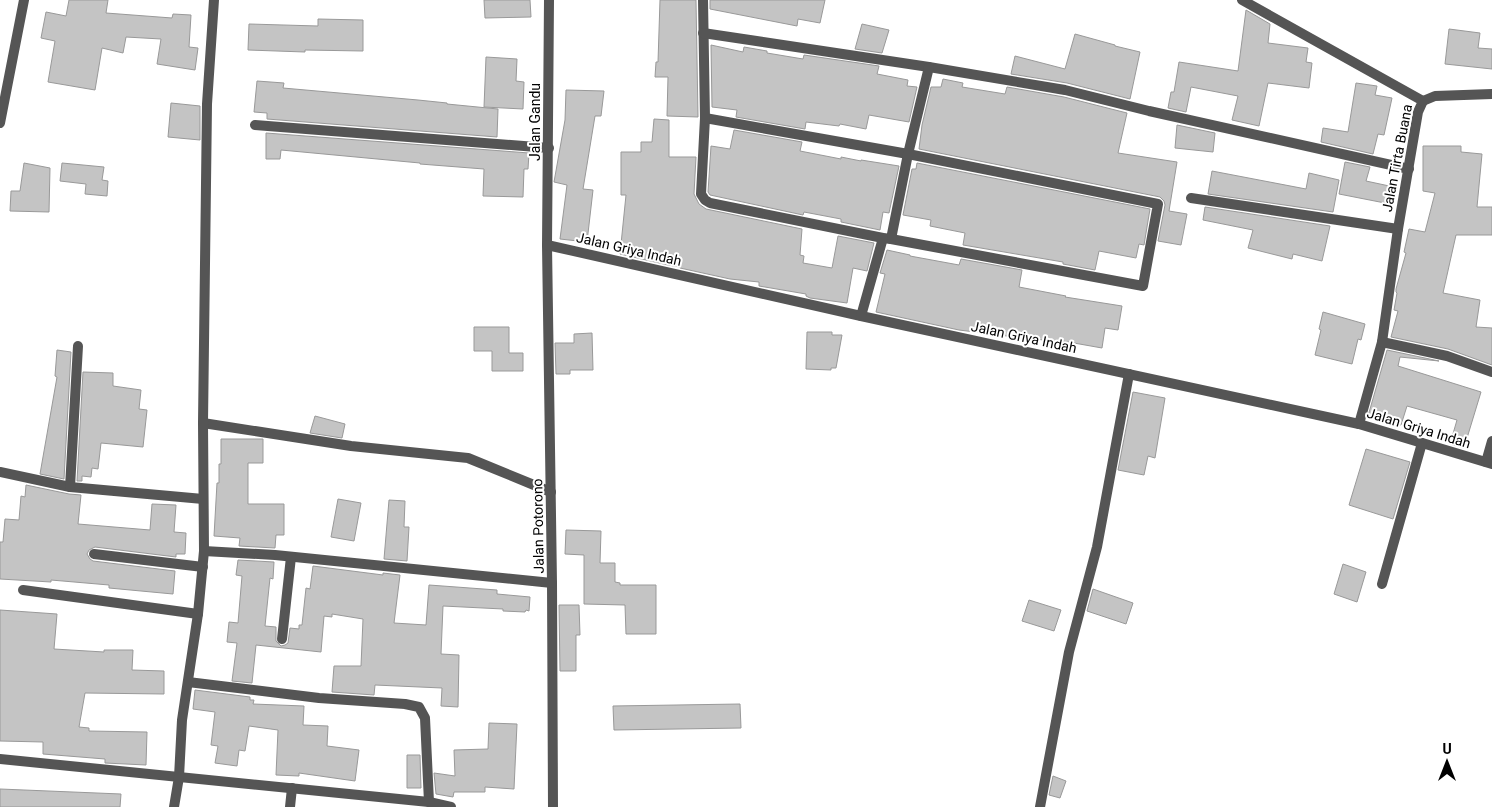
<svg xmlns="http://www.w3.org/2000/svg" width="1492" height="807" font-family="Roboto,sans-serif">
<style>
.building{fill:#c4c4c4;stroke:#999}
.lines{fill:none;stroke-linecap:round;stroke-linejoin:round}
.minor{stroke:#555;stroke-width:10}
.labels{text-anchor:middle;stroke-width:4;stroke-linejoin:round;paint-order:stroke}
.street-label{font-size:14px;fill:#000;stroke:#fff}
</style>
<rect width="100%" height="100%" fill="#fff"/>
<g class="building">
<path d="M69,0H108L106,13L172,18L173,14L191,15L189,47L198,48L195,70L157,64L161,39L126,37L123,53L102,48L95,90L48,82L55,41L41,38L46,12L66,16Z"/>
<path d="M484,0H530L531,17L485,18Z"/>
<path d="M660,0H696L698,117L667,116L668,77H655L656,62H658Z"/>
<path d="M710,0H825L820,23L798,19L797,26L710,9Z"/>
<path d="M1246,10L1270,24L1268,43L1308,48L1306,62L1312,63L1309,88L1268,83L1259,126L1232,120L1238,96L1191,87L1186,112L1168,108L1171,92H1174L1179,62L1238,71Z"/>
<path d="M318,19L363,20V51L305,50V52L248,50L249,24L318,26Z"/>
<path d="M862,24L889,30L882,53L855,49Z"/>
<path d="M1449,29L1480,33L1478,48L1492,49V69L1445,64Z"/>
<path d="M1075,34L1115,45V46L1140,52L1130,99L1067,83L1011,74L1015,56L1065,69Z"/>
<path d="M711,45L743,52L744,47L767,51V53L803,59L804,55L879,66L877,74L908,80L907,86L917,87L909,122L869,115L866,129L840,124L839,126L806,122L805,129L736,117L737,110L712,107Z"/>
<path d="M486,57L517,59L516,81L524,82L523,109L484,107Z"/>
<path d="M943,79L963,83L962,87L1005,94L1007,87L1064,97L1127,113L1118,153L1177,162L1169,211L1187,214L1181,245L1158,241L1165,205L1164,201L1160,197L919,149L922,125L931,87H941Z"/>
<path d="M257,81L284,83L283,88L418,100L447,103V104L498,109L497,137L267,119V113L254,112Z"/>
<path d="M1356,83L1377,86L1375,95L1392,98L1384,135L1378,134L1373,154L1321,142L1323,128L1348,132Z"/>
<path d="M566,90L604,91L601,116H595L583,189L593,190L587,242L560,239L567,185L554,182L565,120Z"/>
<path d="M171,103L200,106V140L168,137Z"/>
<path d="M654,119L669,120V157H696L694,194L699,204L706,209L802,229L800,255L804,256L803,263L832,268L838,236L874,243L867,271L853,268L847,303L810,298L806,296V294L759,286V282L730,279L680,268V267L668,265L620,254L626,195H621V152H641V142H652Z"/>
<path d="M1177,125L1215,133L1213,152L1175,148Z"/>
<path d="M734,130L802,142L800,151L841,159V157L861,161V160L899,166L889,213L883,212L880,230L841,222V219L804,212L803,215L710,195L708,192L711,146L730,149Z"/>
<path d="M266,133L529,153L528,169H524L523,197L483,196L484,169L420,164V163L281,150L280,159H266Z"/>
<path d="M1423,146H1461V152L1482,154L1477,207H1492V235H1456L1443,293L1480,300L1476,327L1492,328V365L1448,349L1391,337L1398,311L1394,310L1397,293L1396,292V289L1406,253L1404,252L1409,229L1425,232L1435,193L1423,191Z"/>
<path d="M1345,162L1370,167L1366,181L1394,187L1390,204L1339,194Z"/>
<path d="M24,163L50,168L49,212L10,211L11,191H20Z"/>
<path d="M62,163L104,167L102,180L108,181L107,196L85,194L86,184L60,181Z"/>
<path d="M917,163L1150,209L1144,245L1139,244L1136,258L1099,251L1095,270L1063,264V262L963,245L965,233L930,226L931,220L903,215L912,169H916Z"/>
<path d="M1212,171L1306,189L1309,173L1339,180L1333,212L1208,194Z"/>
<path d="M1205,207L1330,226L1322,261L1293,254L1292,259L1248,248L1253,230L1203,220Z"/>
<path d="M887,250L910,255V256L959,265L961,259L1022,270L1019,287L1066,296L1065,297L1122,306L1118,330L1105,328L1102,348L1057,340V343L1008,333L1007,336L959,330L876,312L885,274L880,273Z"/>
<path d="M1323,312L1365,324L1361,340L1358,339L1352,364L1315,355L1321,330L1319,329Z"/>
<path d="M474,327H509V353H523V371H492V351H474Z"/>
<path d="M807,332H832V335H842L836,368H831V370L806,369Z"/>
<path d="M592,333L593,370H570V374H556L555,343H574V334Z"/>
<path d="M57,350L71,352L64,479L40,474L57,377L55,376Z"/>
<path d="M1387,350L1439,361L1400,357L1398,366L1481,392L1464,448L1450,444L1457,420L1407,406L1401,425L1368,416Z"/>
<path d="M83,372L113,373V386L141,390L139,409L147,410L143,447L101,443L98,469L92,468L91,477L82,476V481H77Z"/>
<path d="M1133,392L1165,398L1155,458L1148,456L1144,475L1118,470Z"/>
<path d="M315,416L345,424L342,438L310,433Z"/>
<path d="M221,439H263V463H248V504H284V535H276L275,548L239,546L240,538L214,536L217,483H219V464H221Z"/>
<path d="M1366,449L1410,462L1393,519L1349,505Z"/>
<path d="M26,485L69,494L81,495L78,524L150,530L152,504L176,505L174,532L186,533L185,554H176V557L95,547L89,550L87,554L90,559L93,561L175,571L173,594L109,588V585L51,580V582L0,579V542H3L5,519L19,520L21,496L25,497Z"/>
<path d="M338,499L361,503L354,541L331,537Z"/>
<path d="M389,500L405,501L404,527H409L407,561L384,559Z"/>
<path d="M566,530L601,531L600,563H615V582L620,583V585H656V634H626L625,605L584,604V555L565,554Z"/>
<path d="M238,560L274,562L273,579L270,578L265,626L276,627V641L281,646L285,645L288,643L290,628L299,629V625H302L306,588L310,589L313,566L383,575V573L400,575L394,623L426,625L429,585L497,590V594L530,597L529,611L526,610L525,612L503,611V609L443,606L441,654L459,655L458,707L441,706L442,688L375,685L374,695L332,692L334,666H361L363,619L332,614V617L324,616L321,652L256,645L252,683L232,681L237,643L227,642L229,622L238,623L242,576L236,575Z"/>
<path d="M1343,564L1366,572L1357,602L1334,594Z"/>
<path d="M1093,589L1133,603L1126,624L1087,611Z"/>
<path d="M1029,600L1061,610L1054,631L1022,621Z"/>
<path d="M559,605H579L580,635H576V671H560Z"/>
<path d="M0,610L57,614L54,649L104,652V650H133L132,670L164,671V694L85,693L79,727L89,728V731L147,732L146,765L105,763V759L43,754V742L0,741Z"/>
<path d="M195,690L250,697V700H254L253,704L304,706L303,725L328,726L327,746L359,750L355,781L299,773V776L276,775L278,730L249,726L245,751L239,750L237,766L215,763L218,746L211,745L215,712L193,709Z"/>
<path d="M740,704L741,728L614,730L613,706Z"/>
<path d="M489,723L517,724L514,789L485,787V792H454L453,797L436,794L434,773L455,776L454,750L488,749Z"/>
<path d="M407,755H420L421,788H407Z"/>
<path d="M1053,776L1066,781L1060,798L1049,795Z"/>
<path d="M0,789L121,794L120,807H0Z"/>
</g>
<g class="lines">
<g class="minor">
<path d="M549,0L547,245L552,583L553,807"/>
<path d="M703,0L705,118L701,194L705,200L710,203L883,238L891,239L1143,286L1158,204L908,154L705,118"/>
<path d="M1242,0L1423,101L1418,112L1398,229L1382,342L1359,424"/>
<path d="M703,33L929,67L1065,90L1149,111L1409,169"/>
<path d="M1423,101L1435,96L1492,94"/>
<path d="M0,123L24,0"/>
<path d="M255,125L549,148"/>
<path d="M1191,198L1398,229"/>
<path d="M891,239L908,154L929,67"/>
<path d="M547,245L861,316L1359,424L1492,464"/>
<path d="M861,316L883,238"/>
<path d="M1382,342L1447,356L1492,372"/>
<path d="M203,423L351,446L468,458L551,492"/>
<path d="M1486,462L1492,441"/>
<path d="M0,472L70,487L203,499"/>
<path d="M70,487L78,346"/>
<path d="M204,551L275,555L552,583"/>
<path d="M94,554L203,567"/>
<path d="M1382,584L1422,443"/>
<path d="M23,590L198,614"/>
<path d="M282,639L291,557"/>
<path d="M188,682L319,698L405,704L419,707L425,718L429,802"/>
<path d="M0,759L429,802L451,807"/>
<path d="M174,807L179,777L182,720L198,614L204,551L203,423L207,104L214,0"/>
<path d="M290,807L292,788"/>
<path d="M1040,807L1069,652L1097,547L1129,374"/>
</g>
</g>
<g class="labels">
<g class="street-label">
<text transform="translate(535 122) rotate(-90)" y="5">Jalan Gandu</text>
<text transform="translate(1397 158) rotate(-79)" y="5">Jalan Tirta Buana</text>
<text transform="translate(629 249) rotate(13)" y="5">Jalan Griya Indah</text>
<text transform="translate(1024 337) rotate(12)" y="5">Jalan Griya Indah</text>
<text transform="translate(1419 428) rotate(17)" y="5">Jalan Griya Indah</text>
<text transform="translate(538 526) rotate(-91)" y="5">Jalan Potorono</text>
</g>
</g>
<g transform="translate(1447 762)" stroke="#ffffff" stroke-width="4" paint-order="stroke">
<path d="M0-4L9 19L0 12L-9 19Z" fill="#000000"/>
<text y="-8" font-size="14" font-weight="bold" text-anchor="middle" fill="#000000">U</text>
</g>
</svg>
